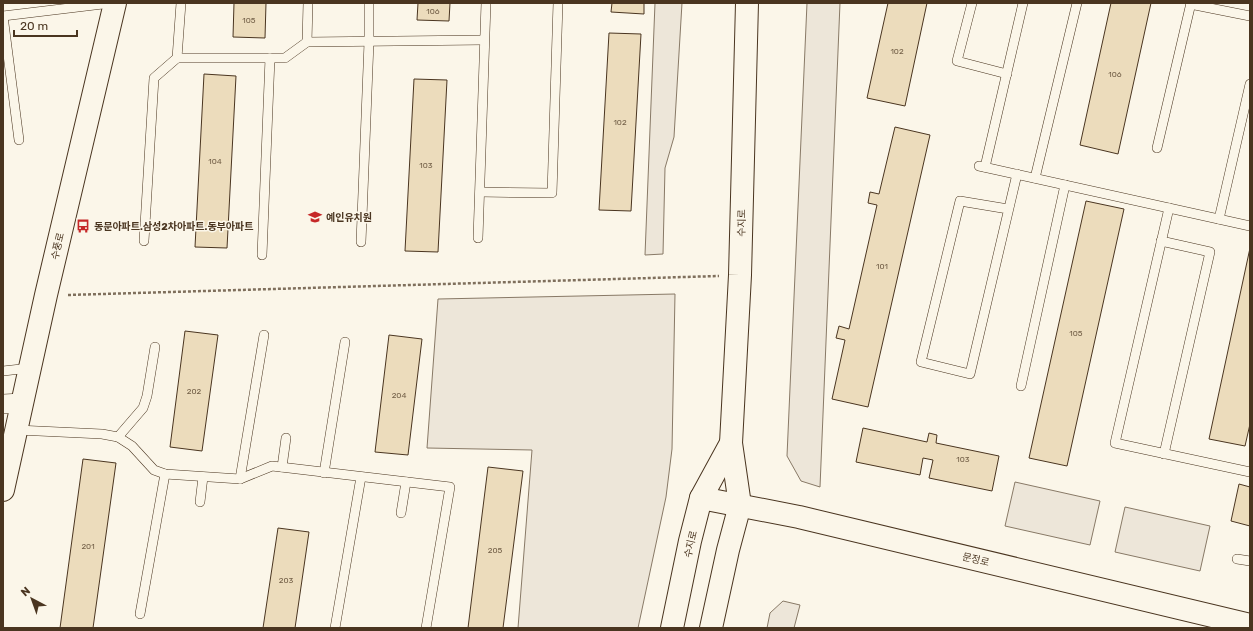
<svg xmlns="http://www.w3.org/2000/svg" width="1253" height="631" font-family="Rubik,'Noto Sans KR',sans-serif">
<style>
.green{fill:#ede6d9;stroke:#887966}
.building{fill:#ecdcbc;stroke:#4a3520}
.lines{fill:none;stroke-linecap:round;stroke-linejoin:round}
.lane-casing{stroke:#4a3520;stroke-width:10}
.street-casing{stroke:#4a3520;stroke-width:20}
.secondary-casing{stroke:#4a3520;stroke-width:24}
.path{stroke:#7f6f5c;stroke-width:2.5;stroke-dasharray:3 2;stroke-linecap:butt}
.lane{stroke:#fbf6e9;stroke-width:9}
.street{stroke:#fbf6e9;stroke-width:19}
.secondary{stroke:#fbf6e9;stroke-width:22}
.labels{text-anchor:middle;stroke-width:3;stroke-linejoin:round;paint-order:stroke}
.number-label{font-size:8px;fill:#725f47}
.poi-label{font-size:10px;font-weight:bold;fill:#4a3520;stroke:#fbf6e9;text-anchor:start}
.street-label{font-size:10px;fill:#4a3520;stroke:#fbf6e9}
</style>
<rect width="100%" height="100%" fill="#fbf6e9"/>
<g class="green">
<path d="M655,3H682L674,137L665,168L663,254L645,255Z"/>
<path d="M807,3H840L820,487L801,481L787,456Z"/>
<path d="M675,294L672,449L666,497L638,628H518L532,450L427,448L438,299Z"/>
<path d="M1015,482L1100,501L1090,545L1005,526Z"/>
<path d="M1125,507L1210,526L1200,571L1115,552Z"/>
<path d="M783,601L800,605L794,628H767L770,613Z"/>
</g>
<g class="building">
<path d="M234,3H266L265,38L233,37Z"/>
<path d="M418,3H450L449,21L417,20Z"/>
<path d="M612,3H644V14L611,12Z"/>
<path d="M888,3H927L905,106L867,98Z"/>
<path d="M1111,3H1151L1118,154L1080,145Z"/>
<path d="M609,33L641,34L631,211L599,210Z"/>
<path d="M204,74L236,76L227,248L195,247Z"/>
<path d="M414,79L447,80L438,252L405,251Z"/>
<path d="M895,127L930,135L868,407L832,399L845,340L836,338L839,326L849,329L877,205L868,203L870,192L879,194Z"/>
<path d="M1086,201L1124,209L1067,466L1029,458Z"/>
<path d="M1250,248V424L1245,446L1209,439Z"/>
<path d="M185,331L218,335L202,451L170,447Z"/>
<path d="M389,335L422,339L408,455L375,452Z"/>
<path d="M863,428L927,442L929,433L937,435L936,443L999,456L992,491L929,478L933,460L923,458L920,475L856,462Z"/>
<path d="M83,459L116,463L93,628H60Z"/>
<path d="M488,467L523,471L503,628H468Z"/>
<path d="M1239,484L1250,487V526L1231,521Z"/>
<path d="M278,528L309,532L295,628H263Z"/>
</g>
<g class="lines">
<g class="lane-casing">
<g id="lane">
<path d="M972,3L957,61L1007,74"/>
<path d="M1190,4L1250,16"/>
<path d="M3,16L19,140"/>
<path d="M3,16L111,3"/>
<path d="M307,42L308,3"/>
<path d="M177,58H285L307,42L484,40"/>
<path d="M1157,148L1191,3"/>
<path d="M979,166L1250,226"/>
<path d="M985,167L1023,3"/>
<path d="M1035,178L1077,3"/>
<path d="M480,192L552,193L558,3"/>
<path d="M1169,208L1115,443L1250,472"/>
<path d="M1008,209L960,201L921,362L970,374L1017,174"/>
<path d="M1219,219L1250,84"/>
<path d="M478,238L486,3"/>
<path d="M144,241L154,78L177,58L181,3"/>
<path d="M1161,241L1210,252L1164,454"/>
<path d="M361,242L369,42V3"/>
<path d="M262,255L270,58"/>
<path d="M3,371L30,368"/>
<path d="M1021,386L1065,185"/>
<path d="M17,430L102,434L118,437L132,446L154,470L165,474L240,479L272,466L450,487L426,628"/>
<path d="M118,437L143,408L147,396L155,347"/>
<path d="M282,467L286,438"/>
<path d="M324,473L345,342"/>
<path d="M240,479L264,335"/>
<path d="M200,502L203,477"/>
<path d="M401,513L406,482"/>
<path d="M1237,559L1250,561"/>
<path d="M140,614L165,474"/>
<path d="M335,628L361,477"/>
</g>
</g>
<g class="street-casing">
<path id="street" d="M3,404L23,403"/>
</g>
<g class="secondary-casing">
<g id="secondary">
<path d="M3,490L46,295L115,3"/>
<path d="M701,498L799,517L1250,625"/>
<path d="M672,628L690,541L701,498L731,443"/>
<path d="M711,628L728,550L740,505L731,443L740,275L747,3"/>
</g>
</g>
<path class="path" d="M68,295L719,276"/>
<use href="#lane" class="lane"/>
<use href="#street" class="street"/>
<use href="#secondary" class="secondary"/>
</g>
<defs>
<g id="school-bare" transform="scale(1.08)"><path d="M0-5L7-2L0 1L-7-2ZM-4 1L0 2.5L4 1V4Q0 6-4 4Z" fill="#c62828" stroke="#fbf6e9" stroke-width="2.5" paint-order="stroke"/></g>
<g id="bus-bare" transform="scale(1.08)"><path d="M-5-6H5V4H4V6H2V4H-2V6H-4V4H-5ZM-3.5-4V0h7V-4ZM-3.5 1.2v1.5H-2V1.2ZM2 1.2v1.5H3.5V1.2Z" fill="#c62828" stroke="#fbf6e9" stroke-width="2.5" paint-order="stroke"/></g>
</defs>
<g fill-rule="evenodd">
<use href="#school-bare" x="315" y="217"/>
<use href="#bus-bare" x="83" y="226"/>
</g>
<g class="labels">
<g class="number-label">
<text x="433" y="14">106</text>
<text x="249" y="23">105</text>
<text x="897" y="54">102</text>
<text x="1115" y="77">106</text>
<text x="620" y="125">102</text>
<text x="215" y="164">104</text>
<text x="426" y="168">103</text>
<text x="882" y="269">101</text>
<text x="1076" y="336">105</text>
<text x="194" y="394">202</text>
<text x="399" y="398">204</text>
<text x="963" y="462">103</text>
<text x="88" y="549">201</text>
<text x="495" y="553">205</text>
<text x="286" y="583">203</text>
</g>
<g class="poi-label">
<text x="326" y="221">예인유치원</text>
<text x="94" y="230">동문아파트.삼성2차아파트.동부아파트</text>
</g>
<g class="street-label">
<text transform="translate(741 223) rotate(-89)" y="4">수지로</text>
<text transform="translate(57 246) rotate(-77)" y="4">수풍로</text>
<text transform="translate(690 544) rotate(-77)" y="4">수지로</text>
<text transform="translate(976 559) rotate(13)" y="4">문정로</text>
</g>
</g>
<rect width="1253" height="631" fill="none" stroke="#4a3520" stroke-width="8"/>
<g transform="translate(32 599) rotate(319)" stroke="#fbf6e9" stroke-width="3" paint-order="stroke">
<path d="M0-3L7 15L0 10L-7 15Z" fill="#4a3520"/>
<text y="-6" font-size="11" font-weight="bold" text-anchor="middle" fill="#4a3520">N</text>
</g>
<path d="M14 30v6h63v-6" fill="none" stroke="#4a3520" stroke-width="2"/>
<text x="20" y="30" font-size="12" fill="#4a3520" stroke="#fbf6e9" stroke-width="3" paint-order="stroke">20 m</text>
</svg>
